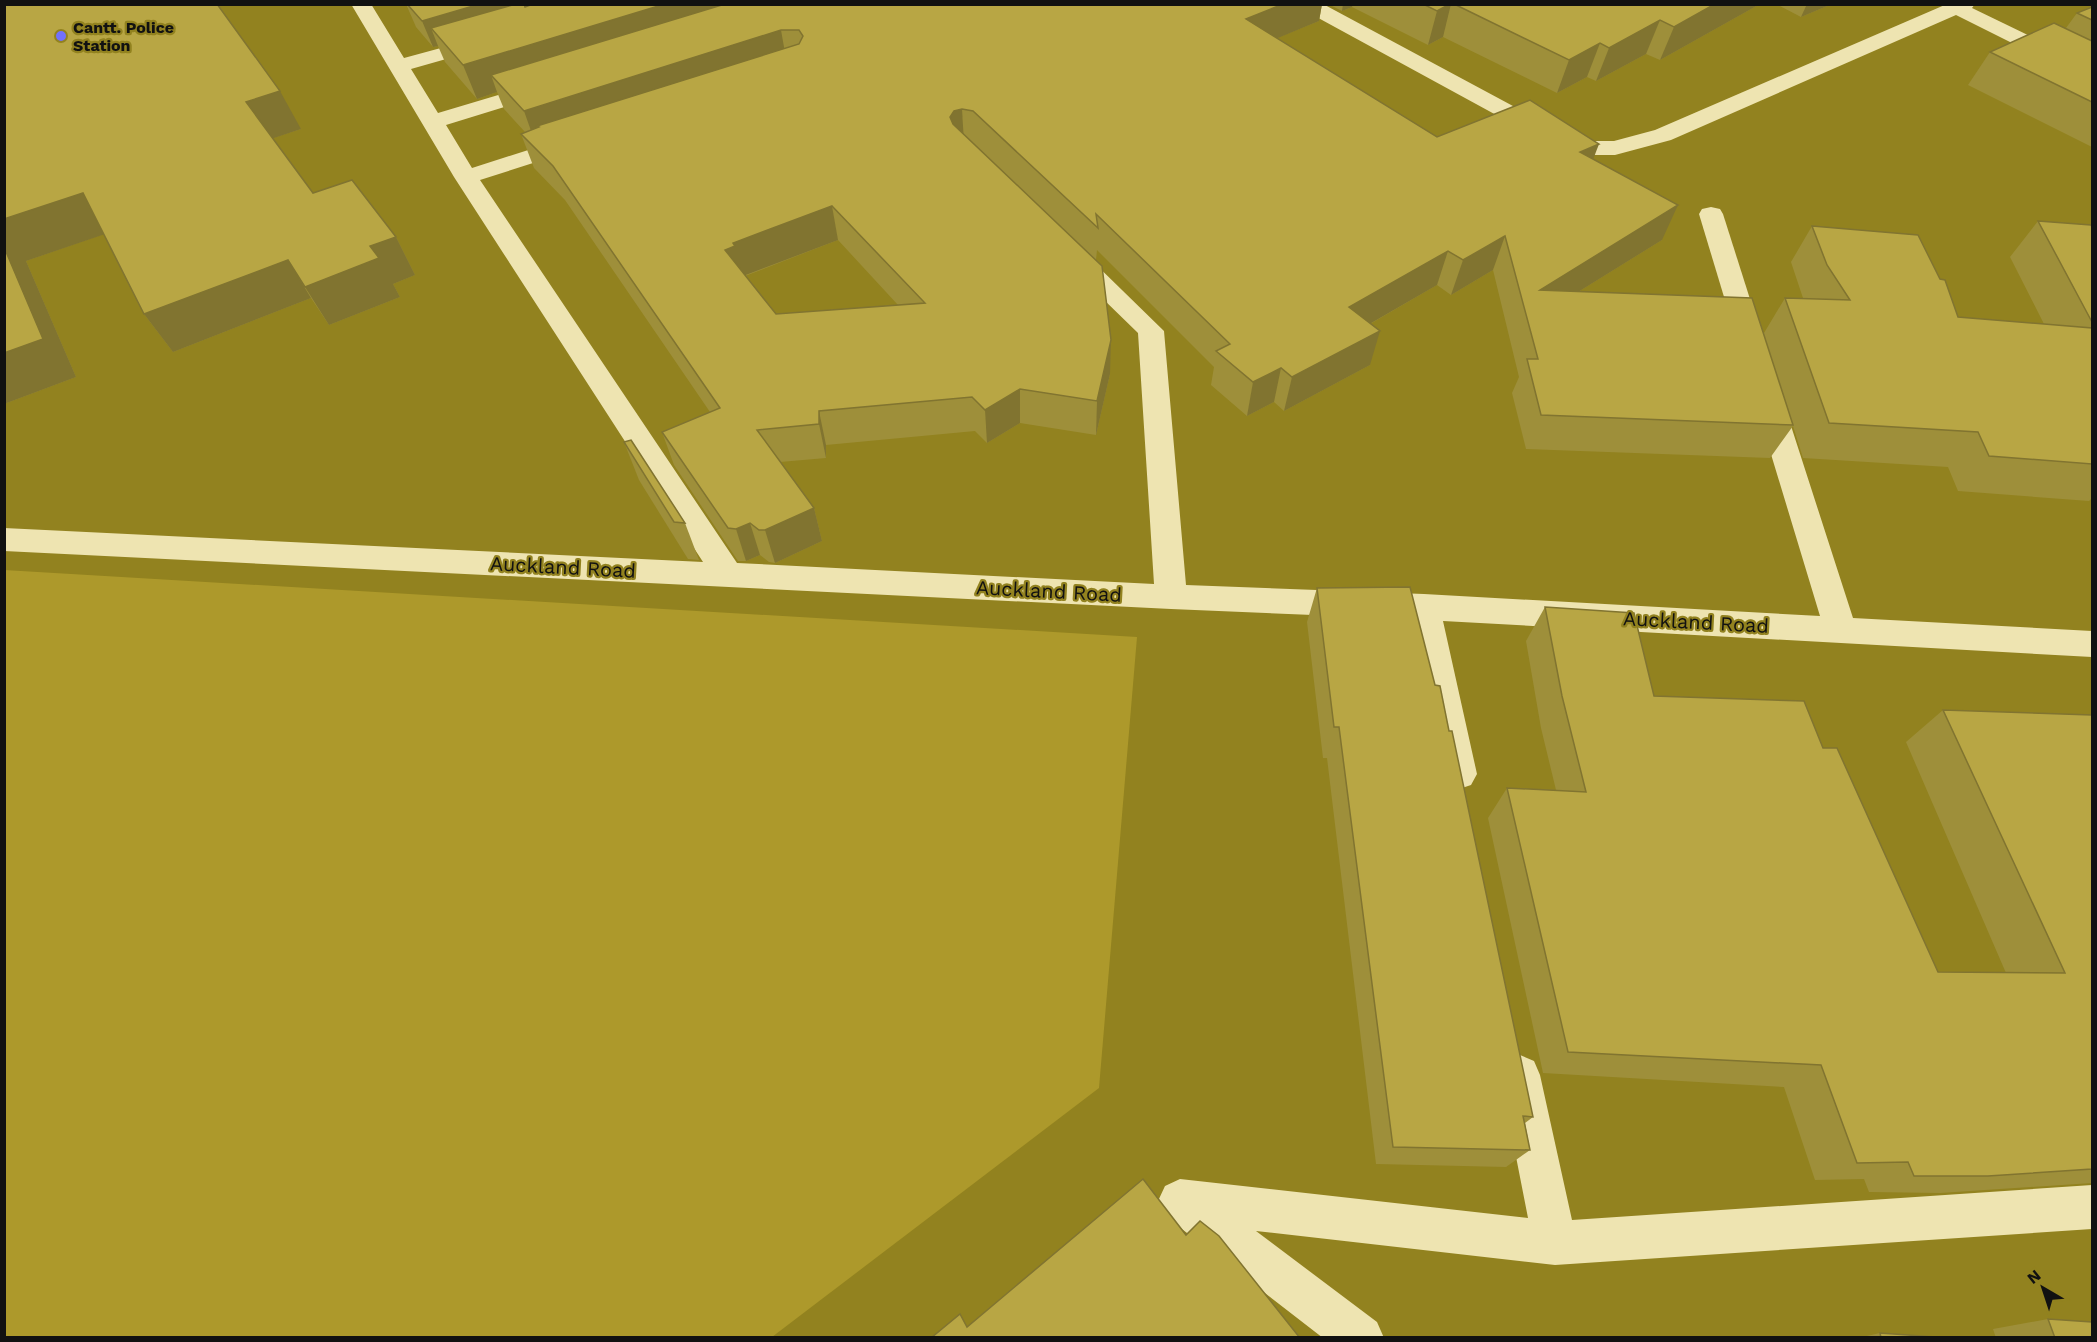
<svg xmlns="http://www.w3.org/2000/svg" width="2097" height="1342" font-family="'Work Sans',sans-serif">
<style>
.green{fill:#ad992b}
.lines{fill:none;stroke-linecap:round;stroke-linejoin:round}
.minor{fill:#eee4b1;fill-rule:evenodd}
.wall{fill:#9e8f3a;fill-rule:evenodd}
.shaded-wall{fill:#817430}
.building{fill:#b8a644;stroke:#817430;stroke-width:1.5;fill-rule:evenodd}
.poi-dot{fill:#7271fc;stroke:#92821f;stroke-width:2}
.labels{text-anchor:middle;stroke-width:4.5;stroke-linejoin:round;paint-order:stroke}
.far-poi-label{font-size:16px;font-weight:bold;fill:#111;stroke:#92821f;text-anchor:start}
.street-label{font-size:20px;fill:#111;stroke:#92821f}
</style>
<rect width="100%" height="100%" fill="#92821f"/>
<path class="green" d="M4,570L1137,637L1099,1088L772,1337H5Z"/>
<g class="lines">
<g class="minor">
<path d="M351,4H371L404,58L485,36L492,38L495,42L492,46L411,69L438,113L545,81L553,82L556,87L553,92L446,125L472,168L572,136L580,138L583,143L580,148L480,180L737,563L1154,584L1138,333L1063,260L1060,255L1063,250L1072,247L1081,250L1164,331L1186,585L1424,594L1820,616L1754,398L1758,391L1768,388L1778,391L1782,398L1853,618L2092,631V657L1443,621L1477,774L1471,785L1459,789L1447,785L1441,774L1411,619L1171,609L4,551V528L703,562L454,177Z"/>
<path d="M1297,4H1323L1556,129L1588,141H1614L1655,130L1947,4H1975L1972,8L2092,66V80L2084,79L1956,15L1671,140L1615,155H1585L1540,139L1300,8Z"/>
<path d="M1711,207L1720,209L1723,214L1763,340L1759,346L1750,349L1741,346L1737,340L1699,214L1702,209Z"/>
<path d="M1520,1055L1534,1061L1540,1075L1572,1220L2092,1185V1229L1555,1265L1256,1231L1377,1322L1384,1338H1323L1165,1216L1158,1201L1165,1186L1180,1179L1528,1218L1500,1075L1506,1061Z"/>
</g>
</g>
<g class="wall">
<path d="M4,4L301,129L273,138L313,193L396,237L415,275L393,284L400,297L329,325L311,298L173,352L144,314L104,234L26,261L76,377L4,404Z"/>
<path d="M406,4H524L525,7L533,4H1322L1319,21L1277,38L1437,137L1593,159L1662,240L1578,292L1764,333L1785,298H1803L1791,262L1812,226L1958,317L2044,324L2010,257L2038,221L2092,227V498L2089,501L1958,491L1948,467L1803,458L1793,426L1770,458L1526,449L1512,393L1519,377L1493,270L1451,295L1437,285L1370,324V365L1284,411L1274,402L1247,416L1211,385L1214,367L1097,250L1096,260L1110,374L1096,435L1020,423L987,443L975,431L826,445V458L780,462L814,508L822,541L775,563L769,562L760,555L746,561H738L674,465L662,432L710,412L565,200L534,168L521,134L525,132L504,109L497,92L477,99L445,62L438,46L433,47L416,27ZM838,240L898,305L776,314L745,276Z"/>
<path d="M1328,4H1760L1660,60L1646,54L1596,81L1587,77L1557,93L1443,37L1428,45L1352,7L1342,11Z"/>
<path d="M1776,4H1832L1801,17Z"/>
<path d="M2092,7V147L1968,85L1990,52L2066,28L2077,13Z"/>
<path d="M624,442L685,523L699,560L688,559L639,480Z"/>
<path d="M1317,588L1435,685L1449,731L1533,1117L1525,1123L1530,1150L1506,1167L1376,1164L1327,758H1323L1307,622Z"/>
<path d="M1545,607L1654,696L1823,748L1938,972L2006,973L1906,742L1943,710L2092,715V1183L1940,1193L1869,1192L1864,1179L1815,1180L1784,1087L1543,1073L1488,818L1507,788L1556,790L1541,728L1526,641Z"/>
<path d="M2048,1319L2092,1338H1996L1993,1329Z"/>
<path d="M1880,1333L1949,1338H1858Z"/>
</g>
<g class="shaded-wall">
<path d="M480,4H518L431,28L438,46L433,47L422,21Z"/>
<path d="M665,4H782L491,75L497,92L477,99L463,65Z"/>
<path d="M1283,4H1322L1319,21L1242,53L1246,19Z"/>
<path d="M1343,4H1353L1352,7L1342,11Z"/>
<path d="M1450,4H1451L1443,37L1428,45L1437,11Z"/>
<path d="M1715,4H1760L1660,60L1674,27Z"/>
<path d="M1807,4H1832L1801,17Z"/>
<path d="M1660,20L1646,54L1596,81L1609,48Z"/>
<path d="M781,30L787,64L539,127L537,126L544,143L536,145L524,111Z"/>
<path d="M1600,43L1587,77L1557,93L1569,60Z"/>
<path d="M280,91L301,129L268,140L246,102Z"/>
<path d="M962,109L964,143L956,145L950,117L954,111Z"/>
<path d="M1599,144L1586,178L1580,152Z"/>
<path d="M83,193L111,232L26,261L76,377L4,404V219Z"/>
<path d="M1678,205L1662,240L1528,323L1540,290Z"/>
<path d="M832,206L838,240L743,276L725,250L733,243Z"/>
<path d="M1505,236L1493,270L1451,295L1463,260Z"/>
<path d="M396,237L415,275L393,284L400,297L329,325L305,287L370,246Z"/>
<path d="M1448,251L1437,285L1340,341L1349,307Z"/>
<path d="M288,260L311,298L173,352L144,314Z"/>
<path d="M1380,331L1370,365L1284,411L1292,377Z"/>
<path d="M1111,340L1110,374L1096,435L1097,401Z"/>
<path d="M1281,368L1274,402L1247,416L1253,382Z"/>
<path d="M1020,389V423L987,443L985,410Z"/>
<path d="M819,411L826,445V458L819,424Z"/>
<path d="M814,508L822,541L775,563L765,530Z"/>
<path d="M750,523L760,555L746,561L736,529Z"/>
</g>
<g class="building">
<path d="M4,4H217L280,91L246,102L313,193L352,180L396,237L370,246L379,258L305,287L288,260L144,314L83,193L4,219Z"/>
<path d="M407,4H480L422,21Z"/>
<path d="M516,4H524L525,7L533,4H665L463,65L431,28Z"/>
<path d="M725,4H1283L1246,19L1437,137L1530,100L1599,144L1580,152L1678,205L1540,290L1752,298L1793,425L1541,415L1527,359H1538L1505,236L1463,260L1448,251L1349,307L1380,331L1292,377L1281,368L1253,382L1216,351L1230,344L1096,214L1098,228L973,111L962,109L954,111L950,117L953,124L1102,266L1111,340L1097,401L1020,389L985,410L972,397L819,411V424L757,430L814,508L765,530H759L750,523L736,529L728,528L662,432L720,408L553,166L521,134L539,127L537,126L799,44L803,36L799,30H781L524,111L491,75ZM832,206L925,303L776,314L725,250L735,246L733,243Z"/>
<path d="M1423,4H1450L1437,11Z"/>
<path d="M1454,4H1715L1674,27L1660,20L1609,48L1600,43L1569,60Z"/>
<path d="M2092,7V20L2077,13Z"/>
<path d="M2054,23L2092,41V102L1990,52Z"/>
<path d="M2038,221L2091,225L2092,227V322Z"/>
<path d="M1812,226L1918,235L1940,279L1945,280L1958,317L2092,328V464L1989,456L1978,432L1829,423L1785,298L1850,300L1827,265Z"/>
<path d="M4,247L43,339L4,353Z"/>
<path d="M631,440L685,523L674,522L624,442Z"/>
<path d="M1410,587L1435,685L1440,686L1449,731H1452L1533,1117L1523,1116L1530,1150L1393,1147L1339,727H1334L1317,588Z"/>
<path d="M1545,607L1634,613L1654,696L1804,701L1823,748H1837L1938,972L2065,973L1943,710L2092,715V1169L1988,1176H1914L1908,1162L1857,1163L1821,1065L1568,1052L1507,788L1586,792L1562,696Z"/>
<path d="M1143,1179L1186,1235L1200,1221L1219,1236L1300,1338H931L960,1314L967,1327Z"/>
<path d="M2048,1319L2092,1322V1338H2055Z"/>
<path d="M1880,1333L1949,1338H1881Z"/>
</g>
<circle class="poi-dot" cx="61" cy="36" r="6"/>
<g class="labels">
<g class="far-poi-label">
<text x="73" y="33">Cantt. Police<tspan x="73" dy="18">Station</tspan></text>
</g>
<g class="street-label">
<text transform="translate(563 567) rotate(3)" y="7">Auckland Road</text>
<text transform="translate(1049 591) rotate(3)" y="7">Auckland Road</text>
<text transform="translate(1696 622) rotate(3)" y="7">Auckland Road</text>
</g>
</g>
<rect width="2097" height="1342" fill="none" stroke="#111111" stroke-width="12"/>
<g transform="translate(2043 1288) rotate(321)" stroke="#92821f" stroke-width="4.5" paint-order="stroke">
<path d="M0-4.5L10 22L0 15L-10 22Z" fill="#111111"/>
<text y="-9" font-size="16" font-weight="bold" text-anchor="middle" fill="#111111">N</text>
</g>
</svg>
